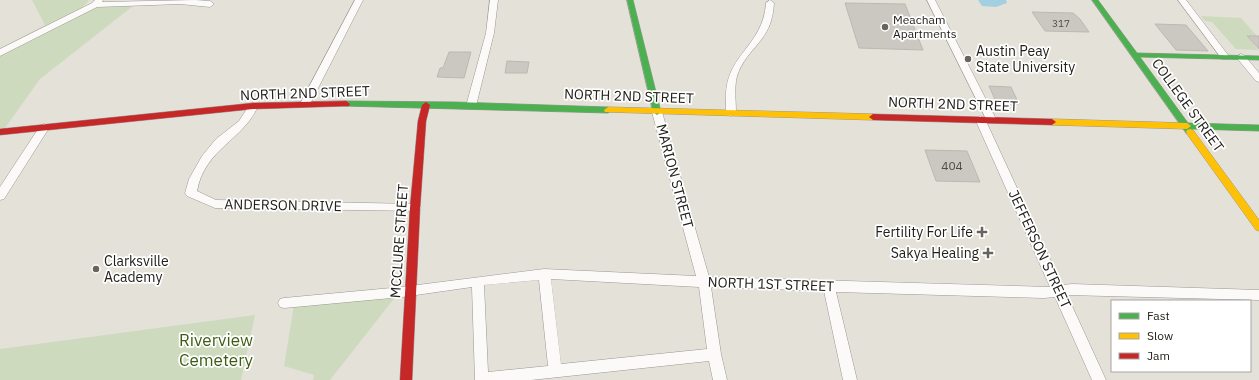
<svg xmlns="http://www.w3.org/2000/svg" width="1259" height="380" font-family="'IBM Plex Sans',sans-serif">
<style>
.green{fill:#cedabe}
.water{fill:#a2d0e1}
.building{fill:#cbc7c1;stroke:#bcb8b3}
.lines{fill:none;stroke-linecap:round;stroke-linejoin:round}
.street-casing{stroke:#9a9792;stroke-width:1}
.fast-casing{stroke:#9a9792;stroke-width:1}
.slow-casing{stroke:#9a9792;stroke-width:1}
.jam-casing{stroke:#9a9792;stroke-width:1}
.street{fill:#fbfaf9;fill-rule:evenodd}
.fast{fill:#4caf50;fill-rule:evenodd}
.slow{fill:#ffc107;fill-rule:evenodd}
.jam{fill:#c62828;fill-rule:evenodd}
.poi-dot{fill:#67645e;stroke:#fff;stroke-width:1.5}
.labels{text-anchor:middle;stroke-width:3.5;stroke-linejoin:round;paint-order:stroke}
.far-number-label{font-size:10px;fill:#504c47}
.far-poi-label{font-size:12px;fill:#23201b;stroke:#fff;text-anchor:start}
.number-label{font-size:12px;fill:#504c47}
.poi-label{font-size:14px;fill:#23201b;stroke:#fff;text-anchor:start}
.street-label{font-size:14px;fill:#23201b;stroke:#fff}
.near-park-label{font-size:17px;fill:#3c5d13;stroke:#fff}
</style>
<rect width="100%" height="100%" fill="#e4e1d9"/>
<g class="green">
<path d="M32,0H89L82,8L133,6L40,79L0,135V48L45,25Z"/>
<path d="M1201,16L1241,18L1257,36H1247L1258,50L1236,49L1212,22L1205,21Z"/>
<path d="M396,296L330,380H313L314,375L284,366L294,305Z"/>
<path d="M255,315L241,380H0V349Z"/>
</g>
<path class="water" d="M978,0H1006L1007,3L996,7L982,6Z"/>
<g class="building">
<path d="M845,3L905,4L923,50L859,48Z"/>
<path d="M1032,12L1073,13L1080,19L1089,32L1045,31Z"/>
<path d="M1155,24L1186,25L1208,51L1176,50Z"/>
<path d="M1247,36H1259V49Z"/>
<path d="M449,52H471L464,78L437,77L440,68H443Z"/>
<path d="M507,61L529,62L527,73H505Z"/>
<path d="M989,86L1011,87L1019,104H997Z"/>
<path d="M925,150L967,151L980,182L936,181Z"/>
</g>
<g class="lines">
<g class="street-casing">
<g id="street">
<path d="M95,0H103L102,2L195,0L210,1L214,4L210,7L180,4L97,7L0,56V49L92,3Z"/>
<path d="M355,0H363L310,104L305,107L302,106L300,104Z"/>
<path d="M490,0H498L494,33L476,106L471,109L466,106L486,33Z"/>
<path d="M770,0L774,3C772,43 747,46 737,76C734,88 736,101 736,113L731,116L727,115C725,111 726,105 726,100C724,54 763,48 766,3Z"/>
<path d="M927,0H935L996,119L995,121L991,122L986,119Z"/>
<path d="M1178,0H1186L1228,55V59H1222Z"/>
<path d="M1241,54L1244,55L1259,73V82L1256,81L1236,57Z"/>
<path d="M253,103L258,106C243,141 205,148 197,191L216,200L415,204L419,205L421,208L419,211L215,208L187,196L185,193L189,179L202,156L216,139L239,121L250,104Z"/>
<path d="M657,109L662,112L709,277L1050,287L975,119L980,116L985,119L1062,285L1072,284L1259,290V300L1067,295L1106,380H1092L1055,297L1044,298L836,292L857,380H843L824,291L711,287L721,354L727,380H713L709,361L531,380H475L472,287L402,297L284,308L280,307L278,303L280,299L284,298L402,287L544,269L696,276L652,112ZM551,279L699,287L707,349L561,364ZM539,280L548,366L488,372L484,285Z"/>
<path d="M44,124L49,128L4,199L0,200V187L40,126Z"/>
</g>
</g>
<g class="fast-casing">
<g id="fast">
<path d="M627,0H633L661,112L657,115L653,112Z"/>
<path d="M1092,0H1098L1137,53L1259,56V60L1140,57L1188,123L1259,125V131L1192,129L1194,132L1193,134H1187Z"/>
<path d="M346,101L455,102L608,107L612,110L608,113L343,106L342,104Z"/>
</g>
</g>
<g class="slow-casing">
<g id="slow">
<path d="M608,107L873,114L877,117L873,120L605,112L604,110Z"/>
<path d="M1052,119L1187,123L1191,126L1187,129L1052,125L1048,122Z"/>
<path d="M1190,129L1193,130L1259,220V231L1256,230L1187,134L1186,132L1187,130Z"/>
</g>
</g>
<g class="jam-casing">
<g id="jam">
<path d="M346,101L350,104L349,106L253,109L0,135V129L253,103Z"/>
<path d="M426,102L430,105L426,121L420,208L412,380H400L410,208L418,121L422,105Z"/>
<path d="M873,114L1052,119L1056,122L1052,125L873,120L869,117Z"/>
</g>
</g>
<use href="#street" class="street"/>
<use href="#fast" class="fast"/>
<use href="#slow" class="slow"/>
<use href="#jam" class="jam"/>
</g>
<g class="poi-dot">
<circle cx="885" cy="27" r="4"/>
<circle cx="968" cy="59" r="4"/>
<path d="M980 226h4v4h4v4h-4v4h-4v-4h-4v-4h4z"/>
<path d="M986 247h4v4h4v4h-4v4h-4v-4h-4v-4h4z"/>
<circle cx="96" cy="269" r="4"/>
</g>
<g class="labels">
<g class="far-number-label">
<text x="1061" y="27">317</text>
</g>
<g class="far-poi-label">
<text x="893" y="24">Meacham<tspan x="893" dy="14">Apartments</tspan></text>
</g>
<g class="number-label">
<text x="952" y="170">404</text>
</g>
<g class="poi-label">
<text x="976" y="56">Austin Peay<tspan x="976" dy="16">State University</tspan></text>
<text x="973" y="237" text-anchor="end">Fertility For Life</text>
<text x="979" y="258" text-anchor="end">Sakya Healing</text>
<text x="104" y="266">Clarksville<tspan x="104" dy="16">Academy</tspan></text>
</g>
<g class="street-label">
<text transform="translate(305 93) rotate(-2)" y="5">NORTH 2ND STREET</text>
<text transform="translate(629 96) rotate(2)" y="5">NORTH 2ND STREET</text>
<text transform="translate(953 104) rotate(2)" y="5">NORTH 2ND STREET</text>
<text transform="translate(1188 105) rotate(54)" y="5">COLLEGE STREET</text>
<text transform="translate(675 176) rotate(75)" y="5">MARION STREET</text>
<text transform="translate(283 205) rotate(1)" y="5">ANDERSON DRIVE</text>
<text transform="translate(399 241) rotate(-86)" y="5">MCCLURE STREET</text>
<text transform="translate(1040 249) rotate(65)" y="5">JEFFERSON STREET</text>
<text transform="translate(771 284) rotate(2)" y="5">NORTH 1ST STREET</text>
</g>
<g class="near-park-label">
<text x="216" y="346">Riverview<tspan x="216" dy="20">Cemetery</tspan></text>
</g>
</g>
<rect x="1111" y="300" width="140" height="72" fill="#ffffff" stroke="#a7a6a4"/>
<rect x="1119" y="313" width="20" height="6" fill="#4caf50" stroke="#a7a6a4"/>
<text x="1147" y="320" font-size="12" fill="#23201b">Fast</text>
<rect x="1119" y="333" width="20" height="6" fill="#ffc107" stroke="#a7a6a4"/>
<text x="1147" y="340" font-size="12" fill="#23201b">Slow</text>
<rect x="1119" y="353" width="20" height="6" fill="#c62828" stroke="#a7a6a4"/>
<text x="1147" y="360" font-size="12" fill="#23201b">Jam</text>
</svg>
